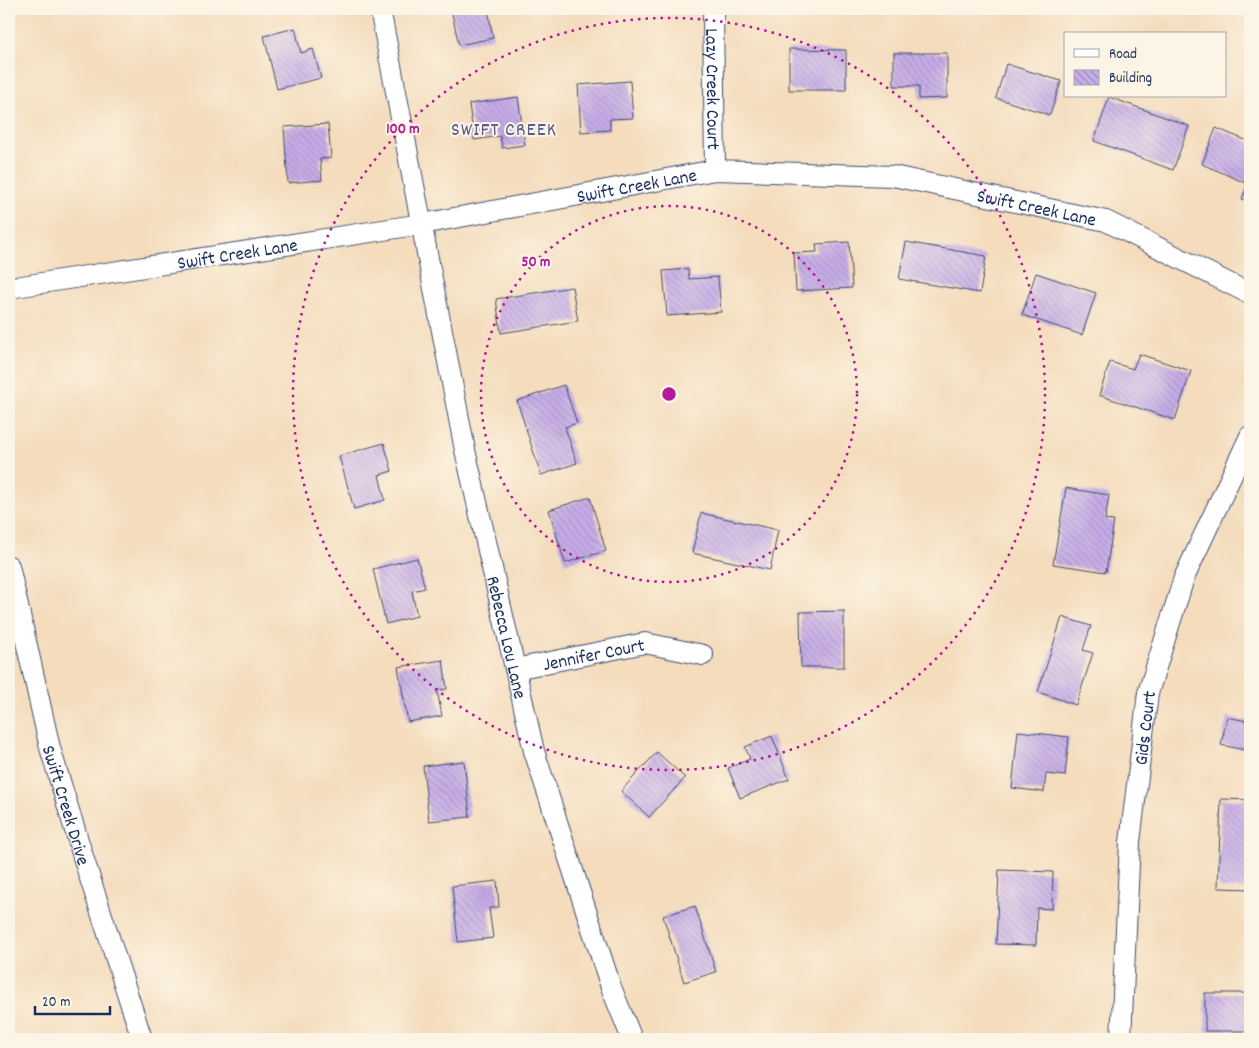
<svg xmlns="http://www.w3.org/2000/svg" width="1259" height="1048" font-family="Dekko,sans-serif">
<style>
.building{fill:url(#building-back-hatch)}
.lines{fill:none;stroke-linecap:round;stroke-linejoin:round}
.street-casing{stroke:#3c496c;stroke-width:22}
.street{stroke:#fff;stroke-width:20}
.ring{fill:none;stroke:#b5179e;stroke-width:2.5;stroke-dasharray:2.5 5}
.labels{text-anchor:middle;stroke-width:4;stroke-linejoin:round;paint-order:stroke}
.street-label{font-size:19px;fill:#1b2f5e;stroke:#fcf5e5}
.neighbourhood-label{font-size:20px;letter-spacing:1px;fill:#575b8e;stroke:#fcf5e5}
.centre{fill:#b5179e;stroke:#fcf5e5;stroke-width:2.5}
.ring-label{font-size:15px;text-anchor:middle;font-weight:bold;fill:#b5179e;stroke:#fcf5e5;stroke-width:4;stroke-linejoin:round;paint-order:stroke}
</style>
<defs>
<pattern id="building-back-hatch" width="6" height="6" patternUnits="userSpaceOnUse" patternTransform="scale(1.25)"><rect width="6" height="6" fill="#c7ade8"/><path d="M-1 5l2 2M0 0l6 6M5-1l2 2" fill="none" stroke="#a18dbf"/></pattern>
</defs>
<rect width="100%" height="100%" fill="#fcf5e5"/>
<filter id="ink" filterUnits="userSpaceOnUse"><feTurbulence type="fractalNoise" baseFrequency=".02" numOctaves="2"/><feDisplacementMap in="SourceGraphic" scale="10" xChannelSelector="R" yChannelSelector="G"/><feConvolveMatrix kernelMatrix="1 2 1 2 8 2 1 2 1" color-interpolation-filters="sRGB"/></filter>
<filter id="wash" filterUnits="userSpaceOnUse"><feTurbulence type="fractalNoise" baseFrequency=".0096" numOctaves="4" result="noise"/><feDisplacementMap in="SourceGraphic" scale="20" xChannelSelector="R" yChannelSelector="G"/><feGaussianBlur stdDeviation="1.12" result="paint"/><feColorMatrix in="noise" values="0 0 0 0 0 0 0 0 0 0 0 0 0 0 0 0 0 1.4 0 .05"/><feComposite in="paint" operator="in"/></filter>
<g filter="url(#wash)">
<rect width="100%" height="100%" fill="#f4dcbc"/>
<g id="blocks">
<g class="building">
<path d="M451,9H488L493,38L459,45Z"/>
<path d="M295,28L301,53L313,49L321,78L277,89L264,36Z"/>
<path d="M789,49L846,50V90H789Z"/>
<path d="M894,53H947V98L919,99V86H894Z"/>
<path d="M1006,64L1061,81L1050,115L996,98Z"/>
<path d="M630,81L633,118L610,119V130L581,132L578,85Z"/>
<path d="M518,97L525,145L502,148L500,136L474,140L469,104Z"/>
<path d="M1109,97L1189,126L1173,170L1094,141Z"/>
<path d="M328,124L331,158L320,159L322,180L288,183L284,127Z"/>
<path d="M1216,128L1250,142V202L1242,199L1248,184L1202,164Z"/>
<path d="M849,242L852,288L796,291L794,253L817,252L816,244Z"/>
<path d="M906,242L986,256L980,293L899,279Z"/>
<path d="M688,269L689,279L718,277L721,312L667,316L663,271Z"/>
<path d="M1036,273L1096,293L1082,335L1022,315Z"/>
<path d="M572,287L578,321L501,333L496,299Z"/>
<path d="M1139,354L1191,371L1175,420L1099,395L1110,362L1133,369Z"/>
<path d="M564,385L577,423L565,427L577,463L541,475L517,401Z"/>
<path d="M384,443L392,471L379,475L385,500L354,509L339,456Z"/>
<path d="M1066,488L1109,495L1105,520L1114,521L1106,572L1053,564Z"/>
<path d="M590,497L606,551L565,563L549,510Z"/>
<path d="M701,513L778,530L770,570L692,553Z"/>
<path d="M417,558L425,588L412,591L417,616L386,624L373,569Z"/>
<path d="M844,611V667H801L800,612Z"/>
<path d="M1062,617L1091,626L1083,650L1093,653L1076,705L1038,692Z"/>
<path d="M443,660L447,689L437,690L442,716L408,722L398,667Z"/>
<path d="M1250,712V751L1221,745L1227,717L1247,721Z"/>
<path d="M1018,731L1069,737L1065,776L1046,774L1044,792L1012,788Z"/>
<path d="M772,736L789,779L740,798L728,768L750,759L745,747Z"/>
<path d="M657,752L685,778L649,817L621,791Z"/>
<path d="M464,761L470,817L429,821L423,766Z"/>
<path d="M1221,799L1250,800V889L1218,888Z"/>
<path d="M999,870L1053,872L1052,909L1037,908L1036,945L996,944Z"/>
<path d="M497,881L499,907L489,908L493,938L458,942L452,886Z"/>
<path d="M695,906L716,972L684,982L663,916Z"/>
<rect x="1205" y="993" width="45" height="38"/>
</g>
</g>
</g>
<g filter="url(#ink)">
<use href="#blocks" fill-opacity="0" stroke="#3c496c" stroke-width="1"/>
<g class="lines">
<g class="street-casing">
<g id="street">
<path id="s1" d="M380,9L465,450L534,751L611,987L632,1039"/>
<path id="s2" d="M713,9L715,170"/>
<path id="s3" d="M9,288L422,224L715,170L893,176L1106,221L1250,294"/>
<path id="s4" d="M9,566L50,748L85,863L142,1039"/>
<path id="s5" d="M515,669L645,643L703,655"/>
<path id="s6" d="M1121,1039L1130,842L1148,693L1184,578L1250,436"/>
</g>
</g>
<use href="#street" class="street"/>
</g>
</g>
<g class="ring">
<circle cx="669" cy="394" r="188"/>
<circle cx="669" cy="394" r="376"/>
</g>
<g class="labels">
<g class="street-label">
<text dy="7" stroke="none"><textPath href="#s2" startOffset="80">Lazy Creek Court</textPath></text>
<text dy="7" stroke="none"><textPath href="#s3" startOffset="636">Swift Creek Lane</textPath></text>
<text dy="7" stroke="none"><textPath href="#s3" startOffset="1041">Swift Creek Lane</textPath></text>
<text dy="7" stroke="none"><textPath href="#s3" startOffset="231">Swift Creek Lane</textPath></text>
<text dy="7" stroke="none"><textPath href="#s1" startOffset="641">Rebecca Lou Lane</textPath></text>
<text dy="7" stroke="none"><textPath href="#s5" startOffset="80">Jennifer Court</textPath></text>
<text dy="7" stroke="none"><textPath href="#s6" startOffset="312">Gids Court</textPath></text>
<text dy="7" stroke="none"><textPath href="#s4" startOffset="246">Swift Creek Drive</textPath></text>
</g>
<g class="neighbourhood-label">
<text x="504" y="135">SWIFT CREEK</text>
</g>
</g>
<circle cx="669" cy="394" r="8" class="centre"/>
<g class="ring-label">
<text x="403" y="133">100 m</text>
<text x="536" y="266">50 m</text>
</g>
<rect width="1259" height="1048" fill="none" stroke="#fcf5e5" stroke-width="30"/>
<rect x="1064" y="32" width="162" height="65" fill="#fcf5e5" stroke="#a2a6af"/>
<rect x="1074" y="49" width="25" height="8" fill="#ffffff" stroke="#a2a6af"/>
<text x="1109" y="58" font-size="15" fill="#1b2f5e">Road</text>
<rect x="1074" y="70" width="25" height="15" fill="url(#building-back-hatch)" stroke="#a2a6af"/>
<text x="1109" y="82" font-size="15" fill="#1b2f5e">Building</text>
<path d="M35 1006v8h75v-8" fill="none" stroke="#1b2f5e" stroke-width="2.5"/>
<text x="42" y="1006" font-size="15" fill="#1b2f5e" stroke="#fcf5e5" stroke-width="4" paint-order="stroke">20 m</text>
</svg>
